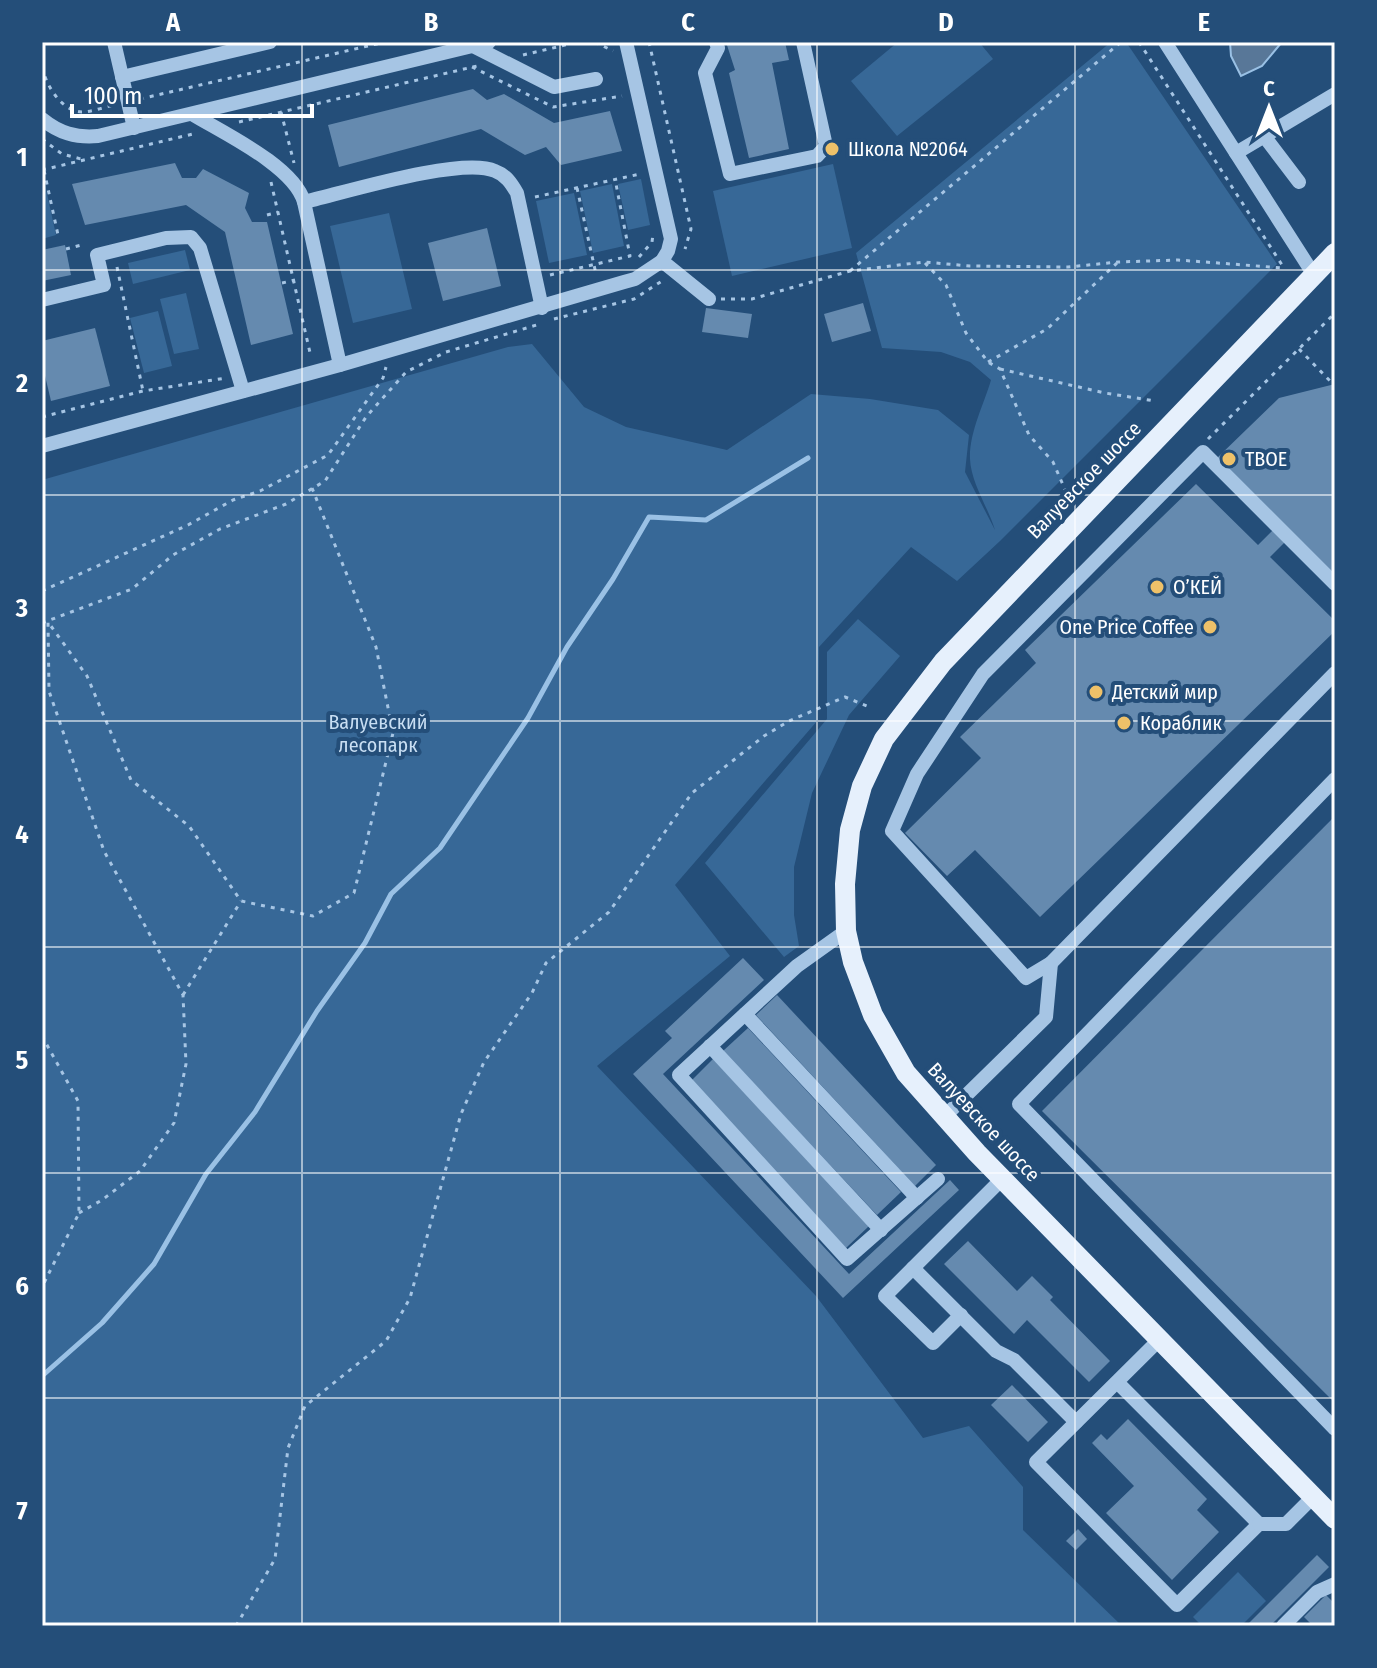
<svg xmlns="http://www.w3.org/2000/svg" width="1377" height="1668" font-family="'Fira Sans Condensed',sans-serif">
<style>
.green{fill:#376897}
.water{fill:#587798;stroke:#9ac1e5;stroke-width:2}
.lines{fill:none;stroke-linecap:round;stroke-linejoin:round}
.stream{stroke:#9ac1e5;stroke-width:5}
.building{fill:#658aaf}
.path{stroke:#a6c5e4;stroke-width:3;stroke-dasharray:4 6;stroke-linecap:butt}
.minor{stroke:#a6c5e4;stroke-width:14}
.major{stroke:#e6f0fc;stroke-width:20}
.grid{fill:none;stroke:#fff;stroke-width:2;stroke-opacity:0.55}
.poi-dot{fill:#eec169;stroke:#244e79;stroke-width:3}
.labels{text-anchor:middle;stroke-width:8;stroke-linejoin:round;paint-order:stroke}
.poi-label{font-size:20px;fill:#fff;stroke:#244e79;text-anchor:start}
.street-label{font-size:20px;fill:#fff;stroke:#244e79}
.park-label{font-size:20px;fill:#c8def3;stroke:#244e79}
.neatline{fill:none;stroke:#fff;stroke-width:3}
.grid-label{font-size:26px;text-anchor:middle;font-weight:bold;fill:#fff}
</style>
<rect width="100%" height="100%" fill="#244e79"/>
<g class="green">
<path d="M898,42H979L993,59L897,136L851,81Z"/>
<path d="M1111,42H1126L1277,264L1000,541L957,581L911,547L819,647L818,720L675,885L730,956L597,1066L816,1296L923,1438L969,1426L1023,1487V1530L1122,1626H42V480L508,347L532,344L584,407L626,427L727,450L811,394L870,399L938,410L969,435L965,472L995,530C988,507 971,483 970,459C969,433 984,404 991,380L970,362L941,352L882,348L856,253Z"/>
<path d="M833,164L852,248L732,276L713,191Z"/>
<path d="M641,179L650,225L628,230L618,184Z"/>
<path d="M42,180H44L56,235L42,239Z"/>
<path d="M612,184L624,246L593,253L580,191Z"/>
<path d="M574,193L587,255L549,263L536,201Z"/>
<path d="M389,213L412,309L353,323L330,226Z"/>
<path d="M185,250L190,270L133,284L128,263Z"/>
<path d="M186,293L199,349L174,354L160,299Z"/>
<path d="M158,311L172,366L144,373L130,318Z"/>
<path d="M858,619L900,656L849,715L812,793L794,867V915L799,946L784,957L705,863L827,719V652Z"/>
<path d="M1238,1572L1266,1601L1241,1626H1202L1193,1617Z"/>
</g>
<path class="water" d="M1230,42H1282L1262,66L1241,76L1231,56Z"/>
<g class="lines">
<path class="stream" d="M42,1376L102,1323L154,1264L206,1174L255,1112L317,1011L365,943L391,894L440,848L528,718L567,647L613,579L649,517L706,520L808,458"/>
</g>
<g class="building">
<path d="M726,42H785L789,60L772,63L789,149L749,158L729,73L735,70Z"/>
<path d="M473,89L487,100L504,94L554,123L610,111L622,151L561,165L546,147L525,155L481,129L339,167L328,125Z"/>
<path d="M175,163L182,178H196L203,169L249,193L245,208L252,222H267L293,334L251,345L225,232L186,205L85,225L72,184Z"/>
<path d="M487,228L501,286L443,301L428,243Z"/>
<path d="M65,245L71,275L42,281V250Z"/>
<path d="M863,303L871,331L832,342L824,314Z"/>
<path d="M706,308L752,314L748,338L702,332Z"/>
<path d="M95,328L110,386L51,401L42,363V341Z"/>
<path d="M1335,384V578L1292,535L1270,557L1335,621V631L1040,917L975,850L947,876L905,833L981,758L960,737L1036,663L1025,650L1196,484L1258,545L1280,523L1216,459L1279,398Z"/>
<path d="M1335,816V1403L1042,1111Z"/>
<path d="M743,958L764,980L663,1074L849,1274L950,1180L959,1190L843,1298L633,1074L672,1038L665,1031Z"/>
<path d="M777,995L936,1165L915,1186L756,1015Z"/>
<path d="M748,1028L901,1192L877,1215L723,1051Z"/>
<path d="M713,1059L869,1226L846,1248L691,1081Z"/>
<path d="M968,1241L1017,1291L1032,1276L1053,1297L1050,1300L1110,1361L1089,1382L1027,1320L1014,1334L944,1264Z"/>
<path d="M1012,1385L1048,1422L1028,1442L991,1405Z"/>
<path d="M1128,1419L1207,1499L1197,1510L1219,1532L1172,1580L1106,1513L1134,1486L1092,1443L1101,1434L1107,1440Z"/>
<path d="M1078,1529L1087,1539L1076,1550L1066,1541Z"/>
<path d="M1317,1555L1329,1567L1270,1626H1246Z"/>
<path d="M1326,1595L1335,1604V1626H1313L1304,1617Z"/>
</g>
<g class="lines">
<g class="path">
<path d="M595,42L613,51"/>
<path d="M649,42L691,229L685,249"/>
<path d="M1139,42L1284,268"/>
<path d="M523,55L578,42"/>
<path d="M42,67C46,85 61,111 82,112C92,112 104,107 114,105"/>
<path d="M472,67L553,107L622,96"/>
<path d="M140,99L385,42"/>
<path d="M281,112L294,163"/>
<path d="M239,122L477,66"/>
<path d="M42,139L62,154L81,159"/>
<path d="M42,161L58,235"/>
<path d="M42,170L197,133"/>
<path d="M271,182L311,357"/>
<path d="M577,188L596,274"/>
<path d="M535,197L640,174"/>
<path d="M267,215L278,212"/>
<path d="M66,249L85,244"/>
<path d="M639,257L652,242L653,234"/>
<path d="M925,263L946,285L966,333L988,362L1000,369L1029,435L1053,462L1067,494"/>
<path d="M117,267L143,391"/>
<path d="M850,271L1121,42"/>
<path d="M550,275L630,256L615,179"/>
<path d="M282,283L295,280"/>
<path d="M721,299H752L850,271L924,262L970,266L1068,267L1118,262L1178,260L1284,268"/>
<path d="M554,319L634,299L662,281"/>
<path d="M1299,349L1333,384"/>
<path d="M988,362L1047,329L1117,263"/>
<path d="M1000,369L1105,393L1155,401"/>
<path d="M42,417L143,391L226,378"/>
<path d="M1208,439L1335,313"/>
<path d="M42,591L188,525L233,500L260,491L328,455L383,378L386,367"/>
<path d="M42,623L132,589L173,555L220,529L286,504L325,481L366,417L406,372L446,352L540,324"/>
<path d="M183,995L241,901"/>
<path d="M42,1036L78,1101L79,1213L42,1287"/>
<path d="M79,1213L102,1200L140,1171L174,1123L186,1064L183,995L104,851L49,691L48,622L87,676L131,780L189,826L241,901L313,916L354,893L393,733L376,647L312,488"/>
<path d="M236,1626L275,1559L288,1448L305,1406L386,1341L410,1298L461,1114L484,1062L532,993L546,963L609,912L692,793L764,736L789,721L845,697L872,708"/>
</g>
<g class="minor">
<path d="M114,42L134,128"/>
<path d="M716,42L718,48L705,73L730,174L817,156L826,146L803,42"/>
<path d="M1165,42L1314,275"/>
<path d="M473,46L554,87L596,79"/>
<path d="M122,77L270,42"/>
<path d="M192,114C223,133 294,166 304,202"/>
<path d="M42,119C59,133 76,138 98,136L489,42"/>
<path d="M1264,136L1299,182"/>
<path d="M1236,153L1335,94"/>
<path d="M662,261L709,299"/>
<path d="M42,300L104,285L97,255L166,238L191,237L200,248L243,391"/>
<path d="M340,365L304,202C343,193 462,156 495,171C506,175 511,183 517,193L542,308"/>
<path d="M42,446L340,365L624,282L635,279L662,261L668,251L671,239L626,42"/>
<path d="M1335,584L1203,452L983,674L917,774L892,831L1026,978L1051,963L1335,673"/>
<path d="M1335,779L1019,1104L1335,1429"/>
<path d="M846,931L797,966L679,1075L847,1259L938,1179"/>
<path d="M745,1014L917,1198"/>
<path d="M710,1046L881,1230"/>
<path d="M943,1118L1046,1017L1051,963"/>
<path d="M1002,1179L913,1268L996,1351L1014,1360L1076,1422"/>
<path d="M913,1268L885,1296L933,1343L961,1315"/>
<path d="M1117,1382L1259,1524L1177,1605L1036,1462L1160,1339"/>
<path d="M1259,1524H1286L1313,1497"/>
<path d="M1283,1626L1317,1592L1335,1584"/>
</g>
<path class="major" d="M1335,253L943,662L884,739L862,786L850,830L845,884L846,931L853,962L873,1015L906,1073L977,1153L1335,1519"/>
</g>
<path class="grid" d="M302,42V1626M560,42V1626M817,42V1626M1075,42V1626M42,270H1335M42,495H1335M42,721H1335M42,947H1335M42,1173H1335M42,1398H1335"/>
<g class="poi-dot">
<circle cx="832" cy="149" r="8"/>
<circle cx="1229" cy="459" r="8"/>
<circle cx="1157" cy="587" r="8"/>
<circle cx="1210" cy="627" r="8"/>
<circle cx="1096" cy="692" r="8"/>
<circle cx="1124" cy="723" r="8"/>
</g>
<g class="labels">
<g class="poi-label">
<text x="848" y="156">Школа №2064</text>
<text x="1245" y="466">ТВОЕ</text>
<text x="1173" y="594">О’КЕЙ</text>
<text x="1194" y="634" text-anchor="end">One Price Coffee</text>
<text x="1112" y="699">Детский мир</text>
<text x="1140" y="730">Кораблик</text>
</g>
<g class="street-label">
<text transform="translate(1084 480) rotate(-46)" y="7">Валуевское шоссе</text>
<text transform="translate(984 1122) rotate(47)" y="7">Валуевское шоссе</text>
</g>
<g class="park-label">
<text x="378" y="729">Валуевский<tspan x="378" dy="23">лесопарк</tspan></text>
</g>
</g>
<rect width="1377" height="1668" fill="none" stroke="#244e79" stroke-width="88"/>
<g transform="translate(1269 108)" stroke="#244e79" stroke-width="6" paint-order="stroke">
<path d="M0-6L14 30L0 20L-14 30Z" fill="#ffffff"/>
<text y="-12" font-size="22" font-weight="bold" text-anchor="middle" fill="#ffffff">С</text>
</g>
<path d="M72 104v12h240v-12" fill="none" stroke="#ffffff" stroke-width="4"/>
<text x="84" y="104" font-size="24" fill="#ffffff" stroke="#244e79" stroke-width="6" paint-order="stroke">100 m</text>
<rect x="44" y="44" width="1289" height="1580" class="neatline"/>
<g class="grid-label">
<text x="173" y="31">A</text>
<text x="431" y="31">B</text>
<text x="688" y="31">C</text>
<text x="946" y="31">D</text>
<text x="1204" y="31">E</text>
<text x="22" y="166">1</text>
<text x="22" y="392">2</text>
<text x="22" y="617">3</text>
<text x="22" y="843">4</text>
<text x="22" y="1069">5</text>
<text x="22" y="1295">6</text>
<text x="22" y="1520">7</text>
</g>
</svg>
